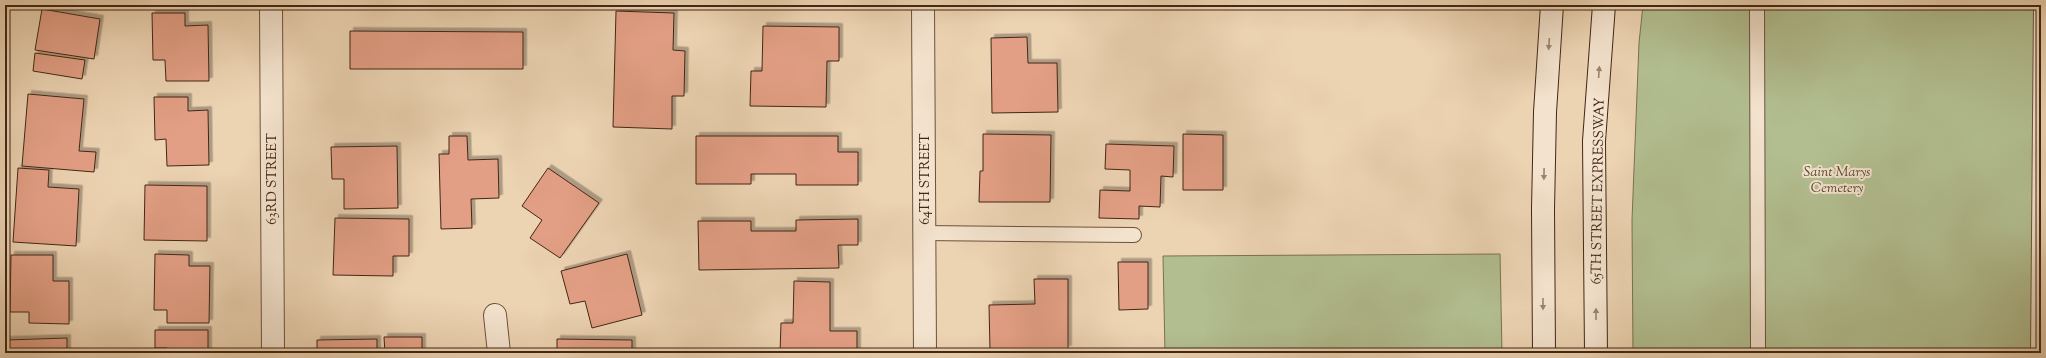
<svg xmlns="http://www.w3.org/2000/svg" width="2046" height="358" font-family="'Sorts Mill Goudy',serif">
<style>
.green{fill:#b2be90;stroke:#7a7252}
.building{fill:#e39f85;stroke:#412715;filter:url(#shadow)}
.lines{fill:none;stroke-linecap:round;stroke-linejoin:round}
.service-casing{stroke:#6c523c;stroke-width:16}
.minor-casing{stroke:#6c523c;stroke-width:24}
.secondary-casing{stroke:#412715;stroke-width:24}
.service{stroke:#f3e2cd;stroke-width:14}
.minor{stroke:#f3e2cd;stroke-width:22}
.secondary{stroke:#f3e2cd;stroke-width:22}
.oneway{fill:#9a8471}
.labels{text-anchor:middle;stroke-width:4;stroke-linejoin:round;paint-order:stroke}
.park-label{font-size:14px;font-style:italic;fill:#58452e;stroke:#f3e2cd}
.street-label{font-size:14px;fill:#412715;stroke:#f3e2cd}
</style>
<defs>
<filter id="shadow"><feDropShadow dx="3.5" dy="-3.5" stdDeviation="0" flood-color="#0004"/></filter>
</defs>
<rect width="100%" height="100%" fill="#ecd3b2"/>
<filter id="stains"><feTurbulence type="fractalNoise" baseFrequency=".005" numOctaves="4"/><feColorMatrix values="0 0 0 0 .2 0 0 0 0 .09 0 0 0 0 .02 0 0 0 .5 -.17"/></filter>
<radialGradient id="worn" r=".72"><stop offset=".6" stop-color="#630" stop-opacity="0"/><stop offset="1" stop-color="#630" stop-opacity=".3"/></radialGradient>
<g class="green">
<path d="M1643,5H2041V353H1633L1632,220L1639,43Z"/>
<path d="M1500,254L1502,353H1165L1163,256Z"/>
</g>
<g class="building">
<path d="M42,9L100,19L94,59L35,50Z"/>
<path d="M616,11L674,13L673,50L685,51L684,96H672V129L613,127Z"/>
<path d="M152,13H185V26L208,25L209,81H166L165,60H153Z"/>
<path d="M763,26L839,27V61H827L826,107L750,106L751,71H762Z"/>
<path d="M350,31L523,32V69H350Z"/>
<path d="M1027,37L1028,63H1057L1058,112L992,113L991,38Z"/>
<path d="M35,53L85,60L82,79L33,71Z"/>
<path d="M28,94L84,99L79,151L96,152L94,172L22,166Z"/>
<path d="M154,97H188V111L208,110L209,165L167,166L166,139L155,140Z"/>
<path d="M983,134L1051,135L1050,202H979L980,171H983Z"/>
<path d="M1183,134L1223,135V190H1183Z"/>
<path d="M449,136H467L468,160L498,159L499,198L471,199L472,228L441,229L439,154H449Z"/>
<path d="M696,136H838V152H858V185H796V174H751V184H696Z"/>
<path d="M1106,144L1174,146L1173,177L1161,176L1160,207L1139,206V219L1099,218L1100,190L1130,191V170L1105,169Z"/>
<path d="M397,146L398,208L344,209V179H332L331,147Z"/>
<path d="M18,168L49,170L48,187L79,189L76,246L13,242Z"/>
<path d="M548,168L599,203L560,258L530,238L542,220L522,206Z"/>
<path d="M145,185L207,186V241L144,240Z"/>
<path d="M335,218L409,219V256H393V276L333,275Z"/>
<path d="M858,219V245H838L839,268L699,270L698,221H751V231H796V220Z"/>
<path d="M155,254L189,255V266H210L209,323H167V310H154Z"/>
<path d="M627,254L642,315L592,328L585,301L570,304L561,271Z"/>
<path d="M11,255H53V281H69V324L29,323V312H10Z"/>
<path d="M1118,262H1148V309L1119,310Z"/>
<path d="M1034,279H1068V349L990,350L989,305L1035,304Z"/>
<path d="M794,281L830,282V331H857V353H780L781,323H793Z"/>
<path d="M155,330H208V353H167V348H155Z"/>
<path d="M384,337H422V353H385Z"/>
<path d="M67,338V353H7L6,340Z"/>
<path d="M377,339V353H317V340Z"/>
<path d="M557,339L632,340V353H557Z"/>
</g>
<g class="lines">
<g class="service-casing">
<g id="service">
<path d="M1757,5L1758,353"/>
<path d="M924,233L1134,235"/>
<path d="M2038,353L2041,5"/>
</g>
</g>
<g class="minor-casing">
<g id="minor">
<path d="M271,5L273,353"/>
<path d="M923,5L925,353"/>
<path d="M495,315L499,353"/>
</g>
</g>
<g class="secondary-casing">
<g id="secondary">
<path d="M1544,353L1543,209L1545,112L1552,5"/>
<path d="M1596,353L1594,141L1604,5"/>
</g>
</g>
<use href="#service" class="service"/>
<use href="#minor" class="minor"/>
<use href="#secondary" class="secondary"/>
</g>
<defs><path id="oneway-solid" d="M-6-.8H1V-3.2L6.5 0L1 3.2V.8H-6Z"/></defs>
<g class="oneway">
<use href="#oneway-solid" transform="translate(1549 44) rotate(94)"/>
<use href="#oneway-solid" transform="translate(1599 72) rotate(-86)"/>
<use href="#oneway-solid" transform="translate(1544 174) rotate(91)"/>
<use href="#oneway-solid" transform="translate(1543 304) rotate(90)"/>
<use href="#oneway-solid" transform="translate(1596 314) rotate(-90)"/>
</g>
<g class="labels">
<g class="park-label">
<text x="1837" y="176">Saint Marys<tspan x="1837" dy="16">Cemetery</tspan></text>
</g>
<g class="street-label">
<text transform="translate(271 179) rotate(-90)" y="5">63RD STREET</text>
<text transform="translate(924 179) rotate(-90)" y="5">64TH STREET</text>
<text transform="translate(1597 191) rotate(-89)" y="5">65TH STREET EXPRESSWAY</text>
</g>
</g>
<rect width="2046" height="358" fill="none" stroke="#ecd3b2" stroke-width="20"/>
<rect x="6" y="6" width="2034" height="346" fill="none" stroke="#412715" stroke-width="2"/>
<rect x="10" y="10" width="2026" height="338" fill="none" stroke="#412715"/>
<rect width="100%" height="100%" filter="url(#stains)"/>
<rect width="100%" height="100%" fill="url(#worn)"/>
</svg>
